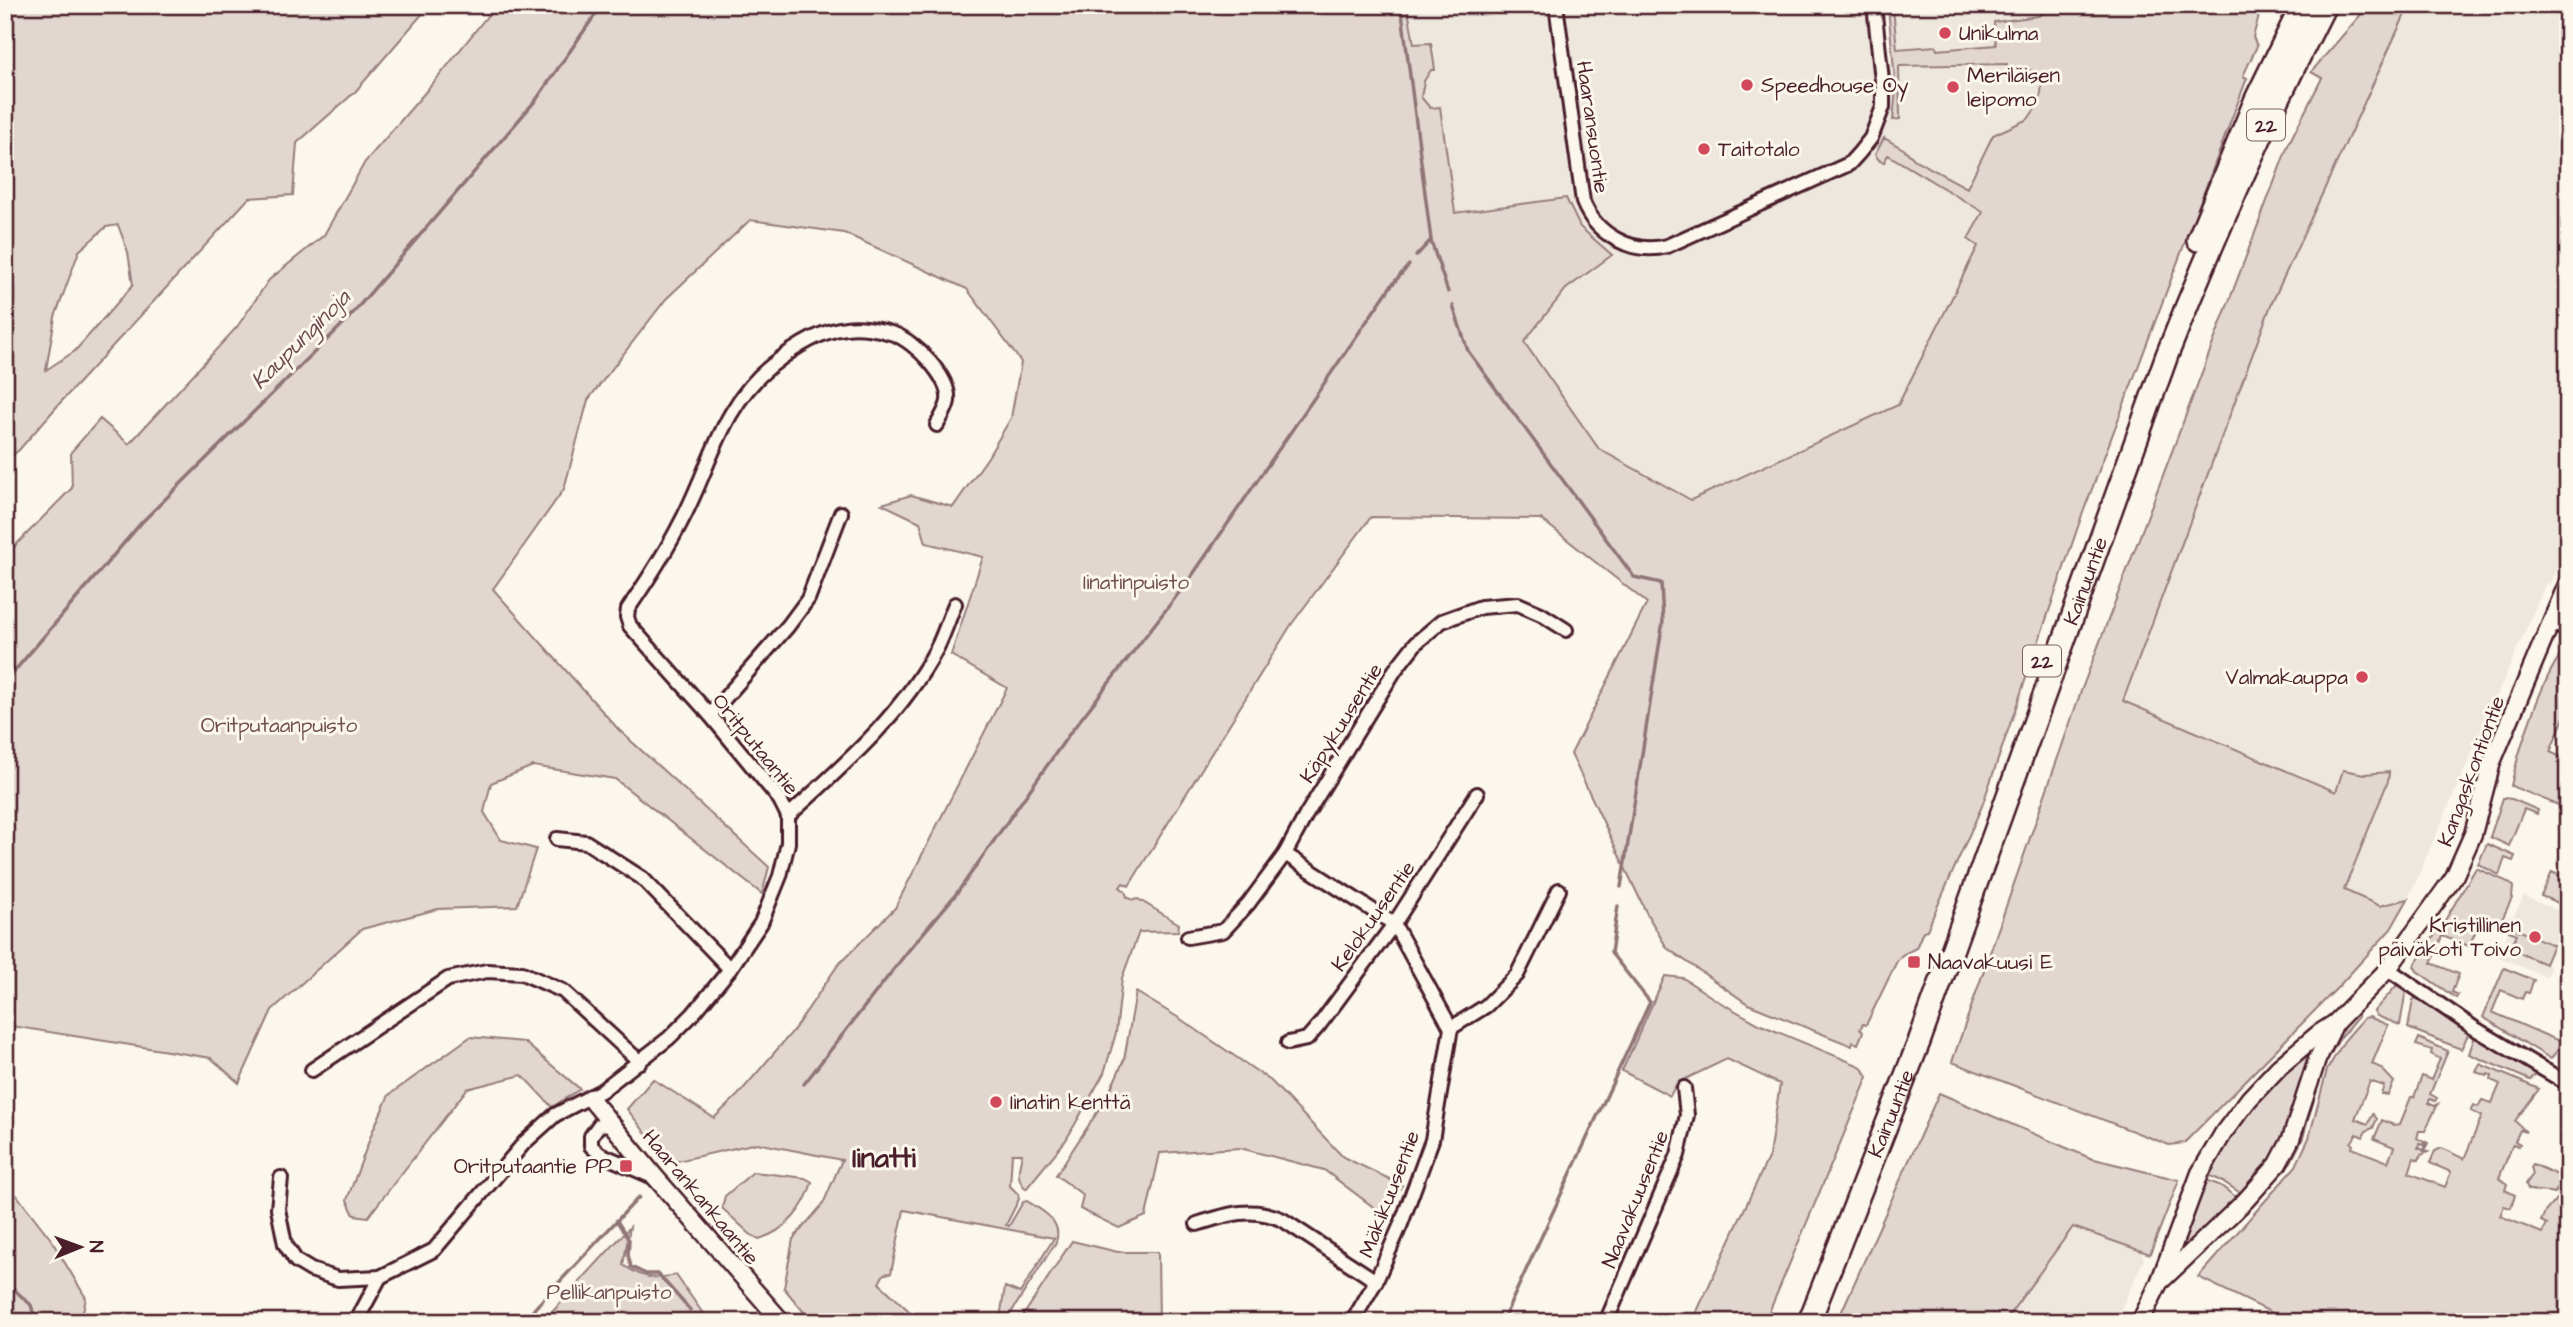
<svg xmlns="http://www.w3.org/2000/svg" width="2573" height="1327" font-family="'Architects Daughter',sans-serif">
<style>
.built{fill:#eee7de}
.green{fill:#e2d7d0;stroke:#967b7e;stroke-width:2;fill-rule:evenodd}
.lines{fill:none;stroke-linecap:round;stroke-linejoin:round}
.stream{stroke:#907477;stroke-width:3.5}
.minor-casing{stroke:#4a1f2b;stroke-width:18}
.tertiary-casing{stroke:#4a1f2b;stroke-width:21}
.trunk-casing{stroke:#4a1f2b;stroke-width:26}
.minor{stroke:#fbf7ec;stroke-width:12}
.tertiary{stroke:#fbf7ec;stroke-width:16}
.trunk{stroke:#fbf7ec;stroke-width:21}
.poi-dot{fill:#d1495b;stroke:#fbf7ec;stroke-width:2.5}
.labels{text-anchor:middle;stroke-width:6;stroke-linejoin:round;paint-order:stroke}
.shield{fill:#fbf7ec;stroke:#7f6065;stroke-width:2}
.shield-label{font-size:19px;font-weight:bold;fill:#4a1f2b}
.poi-label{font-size:21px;fill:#4a1f2b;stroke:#fbf7ec;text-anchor:start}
.street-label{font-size:21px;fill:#4a1f2b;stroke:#fbf7ec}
.park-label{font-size:21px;fill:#704d54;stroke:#fbf7ec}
.water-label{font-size:23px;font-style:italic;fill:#6d4a51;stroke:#fbf7ec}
.district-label{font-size:28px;font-weight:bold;fill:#4a1f2b;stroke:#fbf7ec}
</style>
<rect width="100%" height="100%" fill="#fbf7ec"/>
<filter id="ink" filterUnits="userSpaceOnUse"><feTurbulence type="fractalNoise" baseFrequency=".0143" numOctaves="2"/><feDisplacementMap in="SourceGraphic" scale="14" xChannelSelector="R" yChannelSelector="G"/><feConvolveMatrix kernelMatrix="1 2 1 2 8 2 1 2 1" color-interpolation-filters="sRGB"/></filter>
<g filter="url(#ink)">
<g class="built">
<path d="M1422,5H1867L1872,62L1893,59L1888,5H2051V102L1898,405L1691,501L1599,449L1524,342L1566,289L1612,254L1580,227L1566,198L1455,214L1440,107L1430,108L1421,97L1424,81L1431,70V44H1414L1408,10Z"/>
<path d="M2451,5H2568V541L2550,584L2546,583L2408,899L2380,906L2344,891L2388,781L2389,772L2364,774L2343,770L2337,792L2123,701L2271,305L2407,10Z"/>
<path d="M2524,896L2568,915L2562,934L2565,936L2564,939L2561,937L2559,942L2555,941L2545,964L2551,967L2546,977L2496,956L2513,923L2507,920L2509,915L2513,917Z"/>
<path d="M2073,1227L2141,1250L2144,1259L2115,1322H2004Z"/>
</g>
<g class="green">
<path d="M5,5H430L355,92L297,143L293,195L249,198L60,403L19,450L5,461ZM118,225L128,252L133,285L75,351L46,370L55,317L79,251L106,227Z"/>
<path d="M496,5H1422L1408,10L1414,44L1431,43L1435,70H1431L1424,81L1421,97L1430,108L1440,107L1455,213L1566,198L1580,227L1612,255L1566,289L1524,342L1599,449L1691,500L1898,405L1978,246L1968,239L1983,212L1888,155L1884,162L1880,161L1875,155L1884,138L1905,150L1915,160L1967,188L1993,135L2028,119L2035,109L2041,94L2042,80L2039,72L2007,67V64L1899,66L1900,119L1893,120L1896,89L1888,8H1893L1897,49L1936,46L1937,50L1996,45L1994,22L2038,16L2044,13L2046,5H2262L2253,37L2257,46L2243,76L2247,78L2081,518L1982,806L1927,930L1923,931L1916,948L1902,955L1897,961L1866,1025L1863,1024L1860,1029L1863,1032L1858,1044L1853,1042L1852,1046L1748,1004L1667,948L1647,914L1571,754L1647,603L1541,519L1371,517L1291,625L1129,886L1123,883L1120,887L1125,891L1127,897L1133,900L1138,899L1179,924L1178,931L1139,932L1122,978L1116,1033L1104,1073L1066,1140L1026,1189C1015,1178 1019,1168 1022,1154H1012L1010,1186L1018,1194L1019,1199L1006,1225L1009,1226L1023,1202L1027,1201C1042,1210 1063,1221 1056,1242L1009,1316L1000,1318L1005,1287L1020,1293L1054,1238L904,1210L891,1273L884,1274L879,1283L921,1322H812L784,1288L793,1239L823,1204L842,1160L757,1143L669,1163L627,1109L653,1079L714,1118L738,1095L793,1031L838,965L895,908L1007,688L951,655L983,557L926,543L920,522L882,504L911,495L953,507L988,457L1011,418L1021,362L967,289L844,233L750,220L666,299L588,400L564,489L493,589L619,730L769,867L762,894L615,779L533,766L491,783L484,812L501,840L536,849L517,906L438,909L362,929L272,1010L239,1083L211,1058L5,1025V556L72,488L71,452L100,419L129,444L237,327L269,280L324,235L365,162L440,75Z"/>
<path d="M2369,5H2451L2407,10L2271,305L2123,701L2336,792L2343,770L2364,774L2389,772L2388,781L2344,890L2380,906L2408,899L2391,929L2338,987L2184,1143L2169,1145L1952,1062L2080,694L2289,143L2322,78L2311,72Z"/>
<path d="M2568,646V708L2550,752L2568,760V809L2511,786C2518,752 2544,669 2568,646Z"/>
<path d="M2503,798L2512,799L2538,810L2537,814L2524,809L2509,846L2490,837Z"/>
<path d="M2487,844L2515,856L2513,861L2505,858L2499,875L2478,864Z"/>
<path d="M2476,868L2508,882L2513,887L2512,898L2499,926L2481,919L2469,946L2442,936L2431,963L2459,974L2452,992L2458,995L2456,998L2417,971L2414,966L2439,929L2443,931L2447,924L2444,922Z"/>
<path d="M2552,872L2560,876L2558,880L2568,885V907L2541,896Z"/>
<path d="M2511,927L2553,945L2545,964L2510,949L2517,934L2509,931Z"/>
<path d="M2504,968L2534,980L2529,993L2525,992L2522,999L2501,990L2492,1012L2559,1041L2568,1022V1035L2551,1059L2483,1017Z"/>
<path d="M1665,976L1683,978L1716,1000L1761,1025L1860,1066L1868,1077L1765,1322H1692L1769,1156L1780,1084L1727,1059L1677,1083L1670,1096L1622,1071Z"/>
<path d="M2397,985L2406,990L2400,1025L2377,1016L2374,1011Z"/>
<path d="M1136,992L1179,1018L1271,1081L1343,1157L1402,1185L1384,1215L1324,1170L1240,1148L1160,1153L1146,1216L1119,1228L1080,1209L1083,1195L1056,1175L1106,1099L1124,1060Z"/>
<path d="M2418,997L2466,1028L2468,1035L2461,1049L2408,1028L2413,1000Z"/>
<path d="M2358,1012V1017L2340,1038L2322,1069L2303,1138L2291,1162L2254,1203L2337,1034Z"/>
<path d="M2369,1017L2388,1025L2372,1064L2381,1068L2394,1082L2388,1095L2381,1094L2384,1086L2370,1081L2355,1119L2368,1124L2373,1114L2377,1119L2373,1128L2366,1131L2363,1137L2357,1134L2351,1143L2353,1144L2352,1148L2388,1162L2394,1147L2374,1139L2382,1120L2394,1125L2400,1124L2411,1097H2414L2422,1076L2431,1080L2440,1059L2431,1054L2432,1050L2416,1045L2419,1038L2448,1051L2430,1094L2437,1098L2435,1101L2430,1099L2428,1103L2435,1106L2438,1104L2425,1131H2419L2417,1138L2424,1142L2423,1145L2419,1144L2418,1148L2423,1150L2426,1142L2428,1143L2424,1151L2428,1152L2421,1155L2419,1160L2414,1158L2409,1173L2445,1187L2451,1172L2430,1163L2435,1151L2442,1148L2464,1159L2482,1116L2471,1111L2474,1105L2478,1107L2482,1100L2492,1103L2500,1084L2491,1080L2492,1076L2488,1074L2487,1076L2476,1072L2480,1064L2539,1089L2515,1121L2526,1132L2520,1130L2515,1141L2520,1144L2519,1146L2513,1144L2499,1178L2507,1184L2505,1190L2515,1195L2511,1208L2504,1206L2500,1216L2542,1233L2547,1224L2541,1221L2545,1212L2568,1185V1322H2291L2198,1277L2296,1166L2309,1138L2327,1070L2344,1041L2364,1018Z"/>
<path d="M2324,1036L2288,1139L2245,1196L2222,1181L2206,1174L2252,1101Z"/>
<path d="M470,1037L524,1042L580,1089L552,1107L522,1075L467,1089L368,1217L354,1215L347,1200L373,1130L389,1095Z"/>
<path d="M2477,1037H2479L2537,1073L2530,1080L2469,1054L2474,1039Z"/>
<path d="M1939,1093L2090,1158L2179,1180L2150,1254L2073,1227L2004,1322H1837Z"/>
<path d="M2533,1164L2560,1176L2563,1183L2554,1193C2544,1190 2537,1193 2528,1189L2526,1184L2533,1174L2531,1167Z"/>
<path d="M753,1172L805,1178L812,1182C805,1208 786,1231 759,1239L750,1234L722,1208L725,1196Z"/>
<path d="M2204,1179L2221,1186L2240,1200L2167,1271Z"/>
<path d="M5,1187L12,1189L50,1238L86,1298L81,1322H5Z"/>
<path d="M630,1227L623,1265C642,1278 653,1280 676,1275L709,1322H543Z"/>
<path d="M1072,1241L1118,1252H1158L1159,1322H1019Z"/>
</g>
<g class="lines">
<g class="stream">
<path d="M1401,5L1431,240L1416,256"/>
<path d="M1431,241L1448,292"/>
<path d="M1453,306L1468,351L1634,577L1661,583L1663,621L1621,887"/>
<path d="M5,682L142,522L347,320L536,100L602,5"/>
<path d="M804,1084L908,951L957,893L1070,733L1189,580L1391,286L1409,265"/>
<path d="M617,1221L629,1240L628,1255L631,1267L646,1274H658L690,1310"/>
<path d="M5,1281L31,1305L36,1322"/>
<path d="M525,1322L535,1308L639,1197"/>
<path d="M1502,1322L1650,1002L1611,953L1618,906"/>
</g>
<g class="minor-casing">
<g id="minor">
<path d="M1556,5L1583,202C1596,235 1633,255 1667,246L1849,164L1859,153L1871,138L1883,107V90L1874,5"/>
<path d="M2550,623L2568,630"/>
<path d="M710,715L788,626L808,599L841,513"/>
<path d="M788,816C844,765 901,716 937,648C944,634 949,618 955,604"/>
<path d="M557,839L586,842L642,878L730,969"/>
<path d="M1285,854L1394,924L1451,1028L1432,1140L1401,1224L1376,1281L1352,1322"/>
<path d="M1188,937L1223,931L1248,904L1285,854L1306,815L1395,670L1416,643L1442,621L1481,607L1518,604L1541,614L1566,630"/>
<path d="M2388,969L2474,1028L2568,1084"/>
<path d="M1451,1028L1486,1006L1517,975L1559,890"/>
<path d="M1288,1043L1307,1039L1320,1024L1394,924L1477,794"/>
<path d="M312,1070L448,979L487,971L522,973L563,991L640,1062"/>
<path d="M611,1124L599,1125L591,1136V1146L600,1154L653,1177"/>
<path d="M281,1178L278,1209L285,1244L296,1261L311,1270L338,1279L380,1277L434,1250L524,1143L555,1115L601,1091L669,1038L693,1014L730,969L761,923L780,876L788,843V816L780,800L710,715L630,626L627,617L628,609C647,581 666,552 681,522C710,468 721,406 771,366C792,349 819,331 846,328C860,326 880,329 894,334C914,341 951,378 948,401C947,409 940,419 937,425"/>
<path d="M1197,1224C1228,1214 1253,1206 1283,1220L1376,1281"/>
<path d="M356,1322L380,1277"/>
<path d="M1606,1322L1678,1155L1687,1115L1684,1088"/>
</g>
</g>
<g class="tertiary-casing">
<g id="tertiary">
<path d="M590,1098L656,1178L782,1322"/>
<path d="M2162,1280L2245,1201L2278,1164L2291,1139L2317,1060L2335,1023"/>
<path d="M2140,1322L2159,1283L2200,1173L2224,1132L2249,1099L2279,1067L2318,1034L2335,1023L2388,969L2454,877L2473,834L2492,762L2568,582"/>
</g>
</g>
<g class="trunk-casing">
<g id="trunk">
<path d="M2198,240L2256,99L2302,5"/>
<path id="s1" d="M1809,1322L1919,1042L2167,355C2214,236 2267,119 2325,5"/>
</g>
</g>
<use href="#minor" class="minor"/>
<use href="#tertiary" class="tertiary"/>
<use href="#trunk" class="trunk"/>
</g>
</g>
<g class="poi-dot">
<circle cx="1945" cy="33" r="7"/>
<circle cx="1747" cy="85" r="7"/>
<circle cx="1953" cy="87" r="7"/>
<circle cx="1704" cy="149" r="7"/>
<circle cx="2362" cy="677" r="7"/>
<circle cx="2535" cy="937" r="7"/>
<rect x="1907" y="955" width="14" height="14" rx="3.5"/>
<circle cx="996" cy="1102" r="7"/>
<rect x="619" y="1159" width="14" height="14" rx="3.5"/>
</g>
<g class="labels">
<g class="shield">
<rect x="2247" y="109.5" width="38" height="31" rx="5"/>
<rect x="2023" y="645.5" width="38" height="31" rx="5"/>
</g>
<g class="shield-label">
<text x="2266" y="132">22</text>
<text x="2042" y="668">22</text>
</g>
<g class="poi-label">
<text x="1959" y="40">Unikulma</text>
<text x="1967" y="82">Meriläisen<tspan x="1967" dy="24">leipomo</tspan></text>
<text x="1761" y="92">Speedhouse Oy</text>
<text x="1718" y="156">Taitotalo</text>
<text x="2348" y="684" text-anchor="end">Valmakauppa</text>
<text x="2521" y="932" text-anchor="end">Kristillinen<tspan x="2521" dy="24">päiväkoti Toivo</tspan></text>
<text x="1928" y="969">Naavakuusi E</text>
<text x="1010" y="1109">Iinatin kenttä</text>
<text x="612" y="1173" text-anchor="end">Oritputaantie PP</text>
</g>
<g class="street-label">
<text transform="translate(1593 127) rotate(82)" y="7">Haaransuontie</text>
<text dy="7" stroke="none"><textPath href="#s1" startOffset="791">Kainuuntie</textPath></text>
<text transform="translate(1341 723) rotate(-58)" y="7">Käpykuusentie</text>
<text transform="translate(756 744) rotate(51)" y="7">Oritputaantie</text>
<text transform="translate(2471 771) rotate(-70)" y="7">Kangaskontiontie</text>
<text transform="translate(1373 916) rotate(-55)" y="7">Kelokuusentie</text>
<text dy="7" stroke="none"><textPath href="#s1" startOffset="224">Kainuuntie</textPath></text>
<text transform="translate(1389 1194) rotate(-69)" y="7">Mäkikuusentie</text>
<text transform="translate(701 1197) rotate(50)" y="7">Haarankankaantie</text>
<text transform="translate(1635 1199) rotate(-68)" y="7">Naavakuusentie</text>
</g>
<g class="park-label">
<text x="1136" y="589">Iinatinpuisto</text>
<text x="279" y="732">Oritputaanpuisto</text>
<text x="609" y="1299">Pellikanpuisto</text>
</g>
<g class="water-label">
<text transform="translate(300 339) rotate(-45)" y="8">Kaupunginoja</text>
</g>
<g class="district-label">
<text x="884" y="1167">Iinatti</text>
</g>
</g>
<rect width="2573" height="1327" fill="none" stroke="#fbf7ec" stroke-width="28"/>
<rect x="14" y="14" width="2545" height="1299" fill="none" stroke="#4a1f2b" stroke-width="2.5" filter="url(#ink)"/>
<g transform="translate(80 1247) rotate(89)" stroke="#fbf7ec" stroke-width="5" paint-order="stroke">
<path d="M0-5L12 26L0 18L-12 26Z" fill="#4a1f2b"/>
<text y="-10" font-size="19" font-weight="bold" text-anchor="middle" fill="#4a1f2b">N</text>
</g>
</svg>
